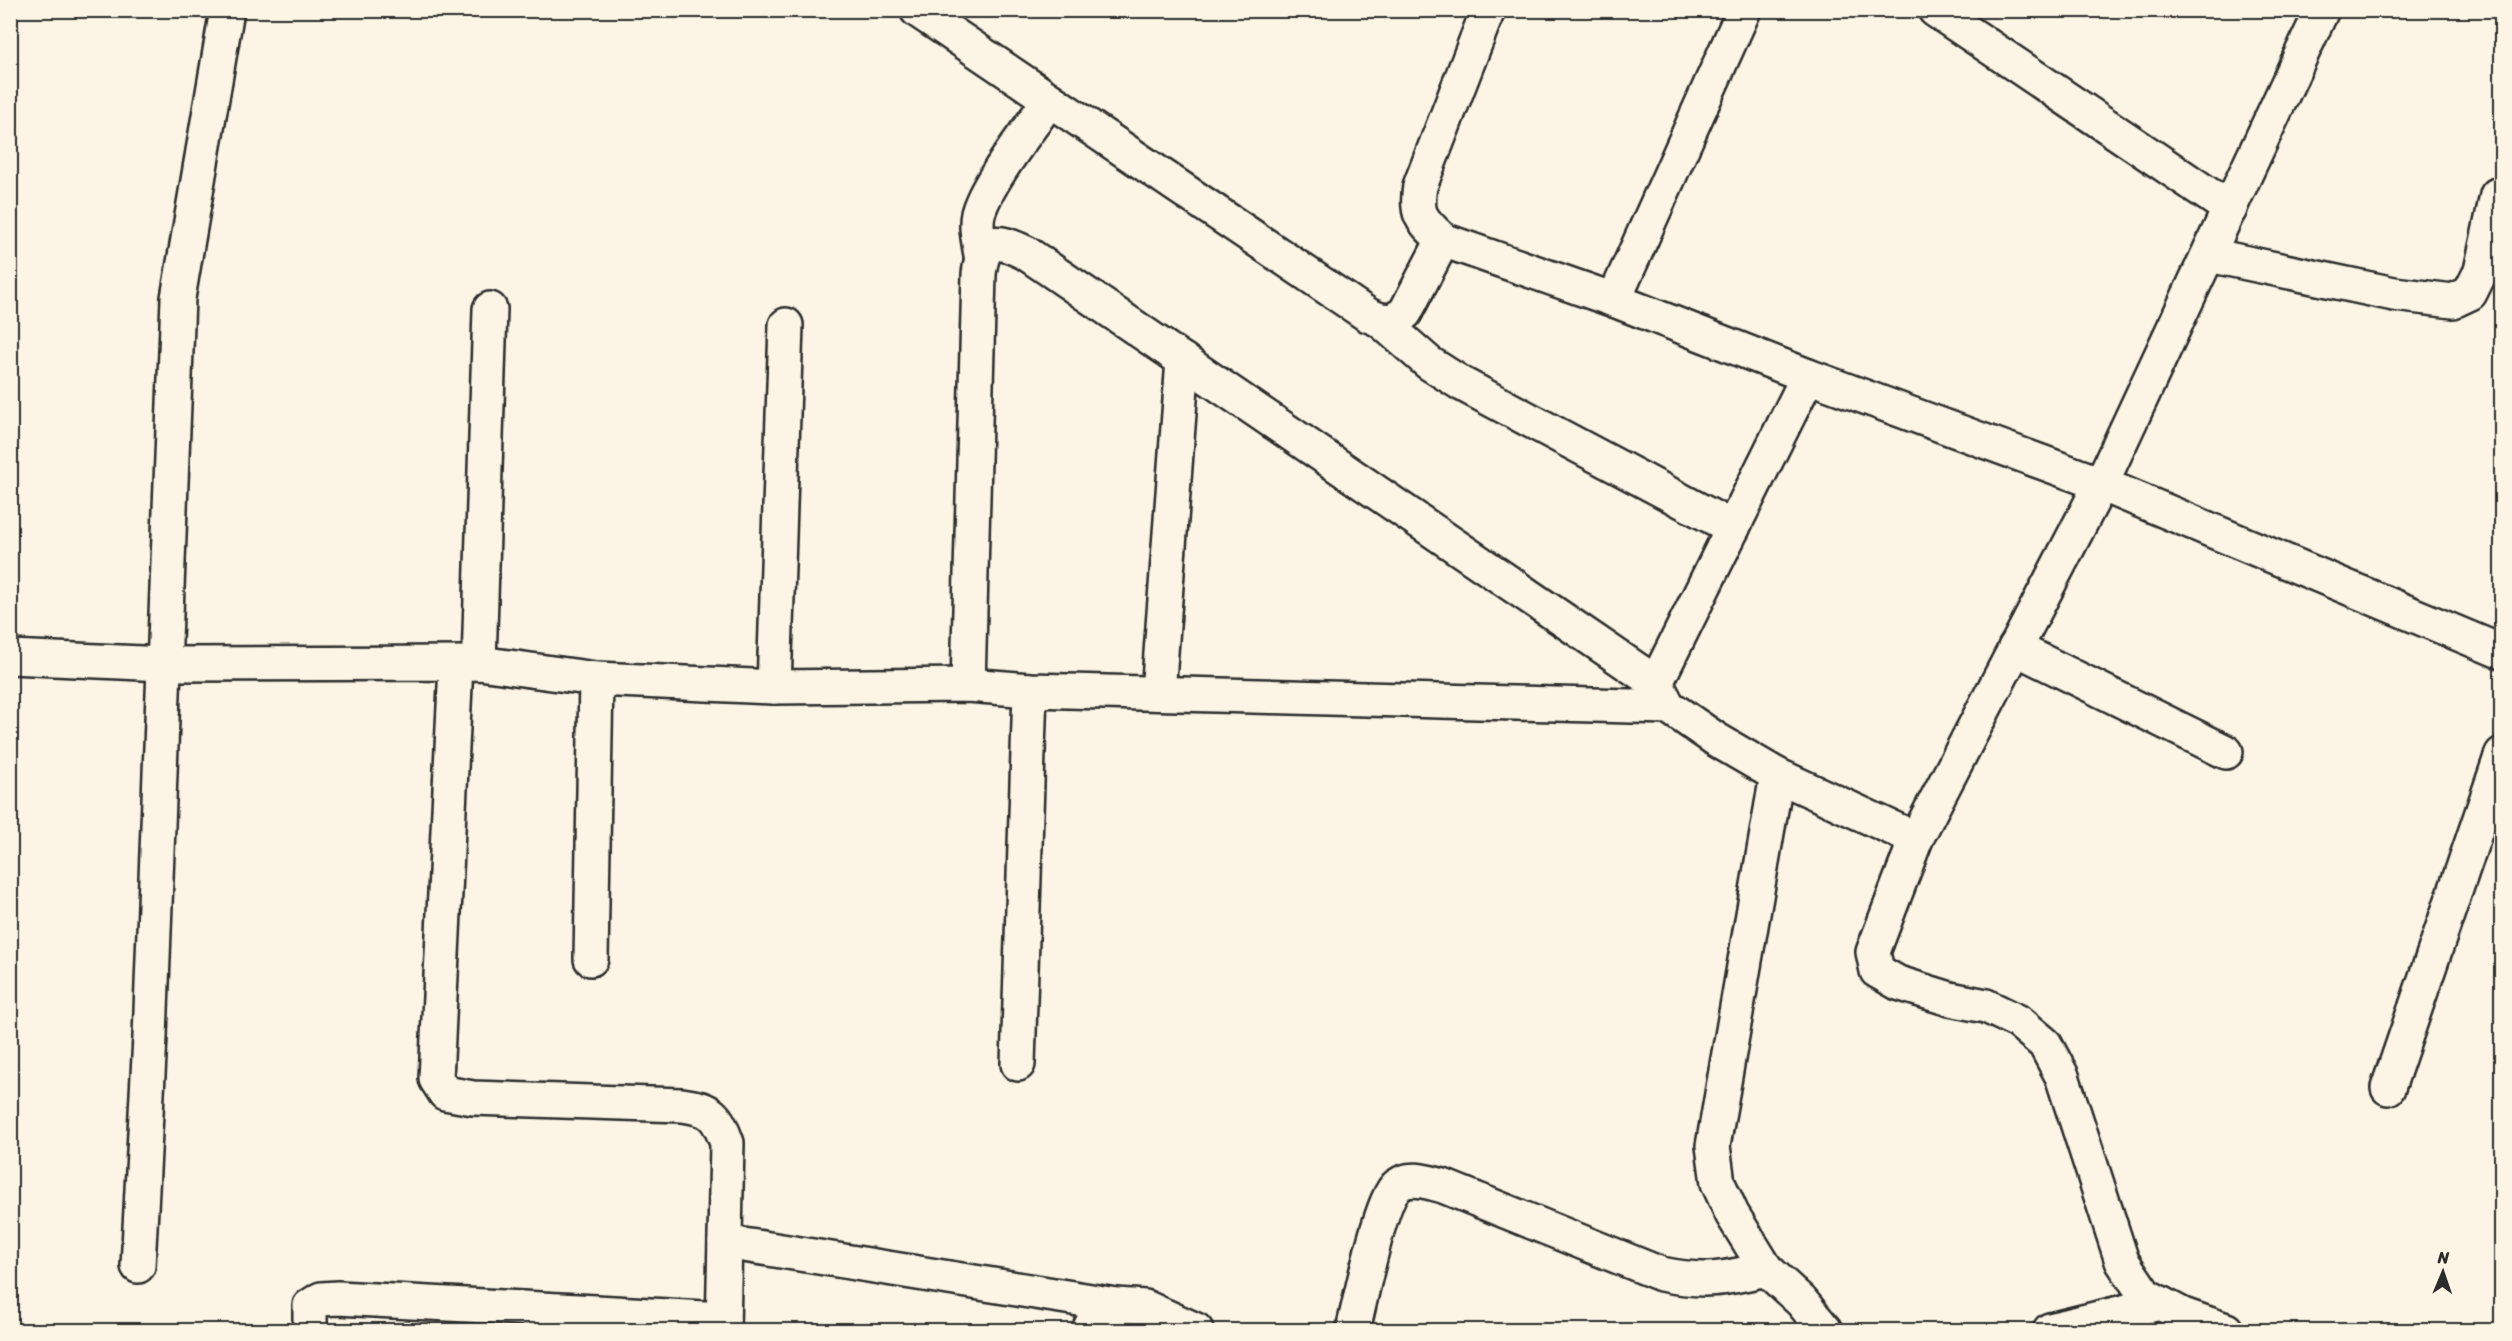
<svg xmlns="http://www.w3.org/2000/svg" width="2512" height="1341" font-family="Sriracha,sans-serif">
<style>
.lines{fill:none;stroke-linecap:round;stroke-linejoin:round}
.street-casing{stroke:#2b2b2b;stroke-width:38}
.street{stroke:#fcf5e5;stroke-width:33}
</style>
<rect width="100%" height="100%" fill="#fcf5e5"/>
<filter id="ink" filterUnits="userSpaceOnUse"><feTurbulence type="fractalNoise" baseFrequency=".0167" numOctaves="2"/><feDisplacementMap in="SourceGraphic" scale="12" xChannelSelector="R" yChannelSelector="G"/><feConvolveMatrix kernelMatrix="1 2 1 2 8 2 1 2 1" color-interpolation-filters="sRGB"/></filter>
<g filter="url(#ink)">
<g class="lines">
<g class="street-casing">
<g id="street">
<path d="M917,10L1368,315L1380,320L1392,321L1405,313L1443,240L1614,300L1808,376L1656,683"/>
<path d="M1935,10L2230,209"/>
<path d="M1443,240C1422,220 1415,216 1420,186L1488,10"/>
<path d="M981,255C979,242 975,227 978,214C986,183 1030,129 1049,100"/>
<path d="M2209,255L2394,294L2453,301L2470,293L2481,271L2497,195"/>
<path d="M1614,300L1744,10"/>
<path d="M1380,320L1429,363L1462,384L1733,528"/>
<path d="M1808,376L2101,484L2502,652"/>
<path d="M2015,648L2226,752"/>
<path d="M10,657L164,664L479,663L596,679L774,687L968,685L1030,690L1669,707L1717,740L1777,775L1916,839"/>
<path d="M479,663L490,309"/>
<path d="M456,665L436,1079L445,1093L473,1098L682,1105C712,1109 717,1115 727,1143L723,1330"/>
<path d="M968,685L979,274C984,236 996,239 1026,253L1656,683L1666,702"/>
<path d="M774,687L786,325"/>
<path d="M1158,693L1183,360"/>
<path d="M1777,775L1713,1146L1718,1183L1732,1214L1766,1269L1801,1301L1825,1330"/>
<path d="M591,959L596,679"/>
<path d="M1018,1064L1030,690"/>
<path d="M2388,1088L2502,754"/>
<path d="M725,1242L1116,1305"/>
<path d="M138,1266L150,1037L178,298L227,10"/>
<path d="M310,1330V1306L321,1299L338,1298L723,1319"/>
<path d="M1089,1330L1096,1316L1116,1305L1145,1307L1196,1330"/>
<path d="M1353,1330C1360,1303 1380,1198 1398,1185C1411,1175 1430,1183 1443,1186L1661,1274C1705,1283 1724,1279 1766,1269"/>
<path d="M2050,1330L2160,1303"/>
<path d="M2226,1330L2183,1315L2145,1295L2122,1261L2062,1076L2045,1044L2019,1022L1986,1006L1950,999L1898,983L1877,971L1873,952L1916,839L2101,484L2322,10"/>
</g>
</g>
<use href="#street" class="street"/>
</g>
</g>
<rect width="2512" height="1341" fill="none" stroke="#fcf5e5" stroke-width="36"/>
<rect x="18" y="18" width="2476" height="1305" fill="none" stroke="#2b2b2b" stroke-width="2" filter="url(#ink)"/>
<g transform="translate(2443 1272) rotate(2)" stroke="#fcf5e5" stroke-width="4.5" paint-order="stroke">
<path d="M0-4.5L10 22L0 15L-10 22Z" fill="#2b2b2b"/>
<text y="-9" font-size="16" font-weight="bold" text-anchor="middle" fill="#2b2b2b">N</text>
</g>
</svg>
